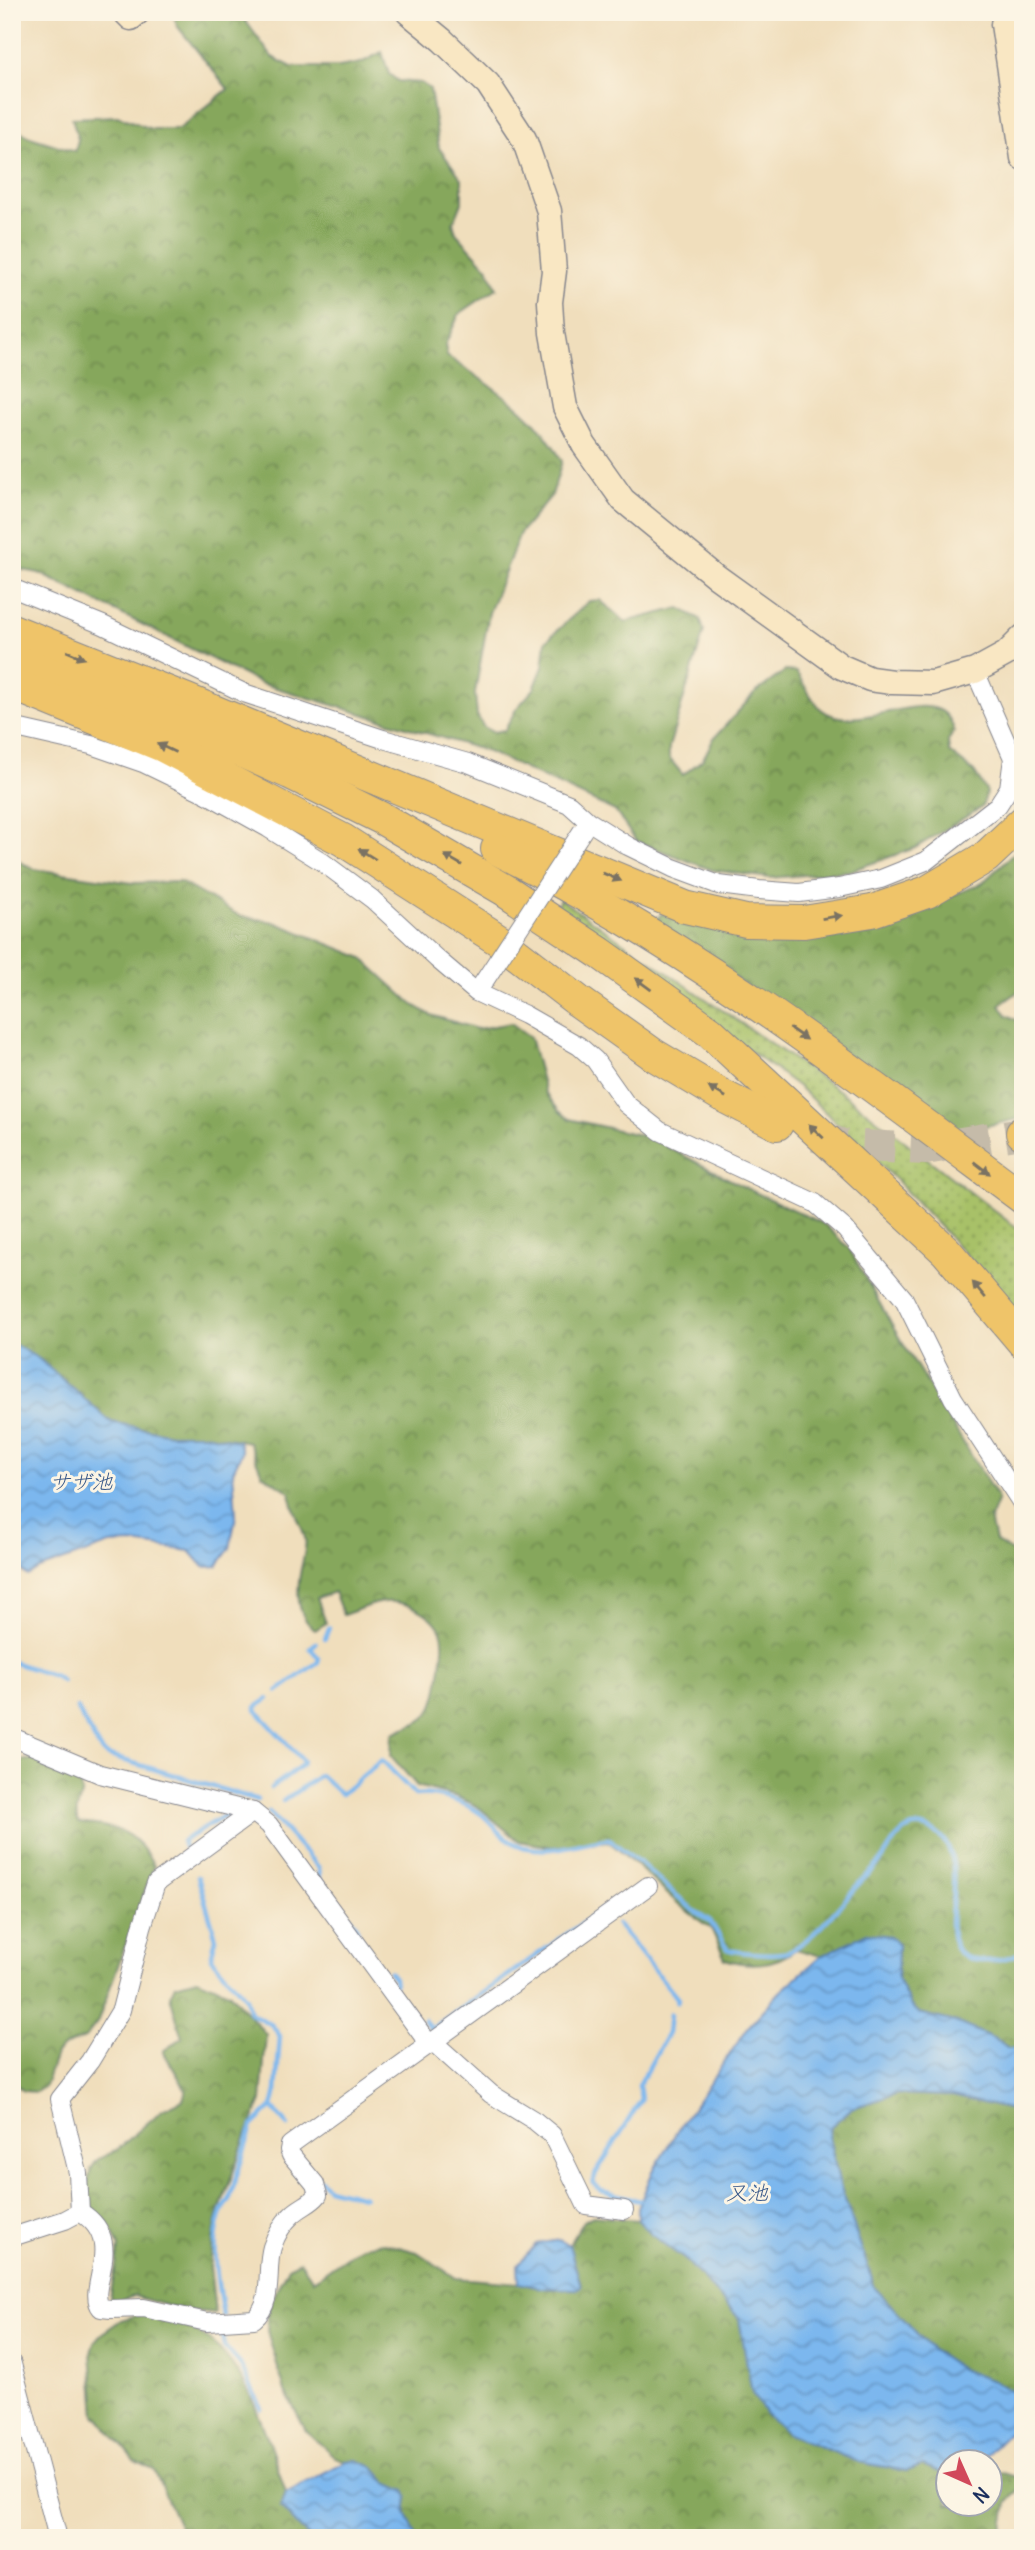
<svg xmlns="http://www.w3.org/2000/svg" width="1035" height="2550" font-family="Delius,'Klee One',sans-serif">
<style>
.grass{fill:url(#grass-dots);stroke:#627862;stroke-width:2}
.forest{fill:url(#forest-crowns);stroke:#506b5d;stroke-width:2}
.water{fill:url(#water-waves);stroke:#4c73a6;stroke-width:2}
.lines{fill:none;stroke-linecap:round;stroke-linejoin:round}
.stream{stroke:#7cb7ee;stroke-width:4.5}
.highway-tunnel{stroke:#c5bba9;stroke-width:32;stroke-dasharray:32 16;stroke-linecap:butt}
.street-casing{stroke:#86868d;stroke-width:20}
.secondary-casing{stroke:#86868d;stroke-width:27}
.highway-casing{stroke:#86868d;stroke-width:34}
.street{stroke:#fff;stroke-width:18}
.secondary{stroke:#f9e7c3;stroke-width:24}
.highway{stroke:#efc469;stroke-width:32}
.street-bridge-casing{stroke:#86868d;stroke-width:20;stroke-linecap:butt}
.street-bridge{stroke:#fff;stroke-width:18}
.oneway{fill:#7a7263}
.labels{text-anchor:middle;stroke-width:6;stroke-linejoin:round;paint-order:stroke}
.water-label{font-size:21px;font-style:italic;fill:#385889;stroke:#fcf5e5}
</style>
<defs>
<pattern id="grass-dots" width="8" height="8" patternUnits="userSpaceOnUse" patternTransform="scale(1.75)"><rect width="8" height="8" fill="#a8c167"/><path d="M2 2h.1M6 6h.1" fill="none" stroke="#889d58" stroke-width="1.8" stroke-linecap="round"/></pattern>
<pattern id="forest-crowns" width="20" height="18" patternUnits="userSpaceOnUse" patternTransform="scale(1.75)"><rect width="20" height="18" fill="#86a75c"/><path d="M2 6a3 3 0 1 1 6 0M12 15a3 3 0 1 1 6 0" fill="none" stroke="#6d884f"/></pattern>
<pattern id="water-waves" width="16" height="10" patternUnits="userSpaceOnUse" patternTransform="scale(1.75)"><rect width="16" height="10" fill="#7cb7ee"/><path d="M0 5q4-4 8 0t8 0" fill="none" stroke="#6595c4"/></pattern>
</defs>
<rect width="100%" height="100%" fill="#fcf5e5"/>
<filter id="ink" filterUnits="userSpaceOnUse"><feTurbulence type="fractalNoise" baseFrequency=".0143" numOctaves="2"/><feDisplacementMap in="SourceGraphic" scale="14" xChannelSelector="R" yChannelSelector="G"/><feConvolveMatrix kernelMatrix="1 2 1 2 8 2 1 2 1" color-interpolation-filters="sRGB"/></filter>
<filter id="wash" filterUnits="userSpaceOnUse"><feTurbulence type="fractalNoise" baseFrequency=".00686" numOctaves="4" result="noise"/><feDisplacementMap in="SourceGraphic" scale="28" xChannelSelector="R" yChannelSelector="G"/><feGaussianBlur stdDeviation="1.57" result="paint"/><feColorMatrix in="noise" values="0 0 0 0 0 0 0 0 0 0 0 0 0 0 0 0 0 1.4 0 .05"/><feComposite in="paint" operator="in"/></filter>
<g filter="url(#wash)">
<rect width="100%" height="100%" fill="#f0debc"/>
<path class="grass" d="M560,899L840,1091L1023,1233V1322L987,1277L894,1178L799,1087L556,908Z"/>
<g class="forest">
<path d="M177,12H239L272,57L292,67H339L361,63L382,52L389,74L398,81L421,83L430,89L439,148L462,179V203L453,223L456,233L487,267L497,288L459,314L445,345L447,356C493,388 536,411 562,461L552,495L520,533L489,613L475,693L477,715L483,726L492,732L505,730L516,709L534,689L543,667L546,641L589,601L600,600L625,622L680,608L700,619L704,631L669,747V758L683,775L703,759L714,738L755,693L785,671L796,672C804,683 811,700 821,709C858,740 942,674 954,731L948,741L949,752L974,772L987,792L982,807L915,848L850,871L770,878L712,870L636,841L615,811L486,751L260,683L39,573L12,568V126L30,137L75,151L78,140L72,118L118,116L151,129H179L228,89L178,27L174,17Z"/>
<path d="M1023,845V988L1000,1005L1007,1015L1023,1023V1118L958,1132L655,923L661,914L895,918L981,884Z"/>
<path d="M12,858L34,869L133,883L180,882L240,916L274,922L361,957L412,1004L431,1015L477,1029L511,1023L530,1037L545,1092L559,1111L569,1119L648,1137L748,1189L824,1224L849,1248L894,1329L998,1499L990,1519L995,1541L1023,1559V2047L1008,2048L998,2040L955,2022L918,2013L910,2005L897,1978L898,1945L867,1933L821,1956L796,1949C775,1966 749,1967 725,1959L711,1928C674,1905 643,1868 608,1841L552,1847L519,1841L481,1809L469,1802L455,1796L417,1786L391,1756L392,1734C404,1726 420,1726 429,1713C438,1701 439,1680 441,1666C442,1657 445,1643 442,1634C435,1613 405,1600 384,1602C371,1603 356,1611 343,1615L334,1592L317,1598L326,1623L315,1630C293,1613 297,1584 303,1560C304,1553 307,1546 305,1538C301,1522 292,1510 290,1492L262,1474L249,1442L204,1434H170L111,1422L39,1359L12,1343Z"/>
<path d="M41,1759C57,1760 83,1774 81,1794C79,1806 74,1811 78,1823C115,1827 135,1829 154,1866L98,2021L85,2038L64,2046L56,2054L45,2086L36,2092L24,2091L12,2082V1761Z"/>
<path d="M197,1979L229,1992L266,2034L261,2101L245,2138L219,2212L214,2234L210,2267L215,2313L182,2310L134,2296L109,2305L119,2247L110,2226L87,2202L85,2191L91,2169L97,2160L117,2150L162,2110L183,2100L186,2090L163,2051L182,2038L170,1995L175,1985Z"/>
<path d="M896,2094L953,2096L1008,2109L1023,2110V2398L993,2381L960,2369L932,2350L875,2288L839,2182L829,2137L831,2126L852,2108Z"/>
<path d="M593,2216L638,2220L652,2235L687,2261L739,2318L746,2350L766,2414L788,2434L859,2462L907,2471L923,2465L947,2475L948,2504H990V2469L1023,2479V2485L1007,2503L1002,2535L1010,2538H417L406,2513L408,2497L387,2483L373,2467L357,2460L346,2461L335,2457L306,2431L285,2391L267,2331L268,2313L271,2301L288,2267L300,2261L313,2280L362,2246L384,2243L417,2252L456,2278L519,2283L541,2288L576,2289L581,2285L569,2245L583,2221Z"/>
<path d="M142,2314C161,2320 183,2323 199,2333C249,2362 268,2442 286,2493L281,2508L310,2538H186L183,2535L154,2470L134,2460L96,2415L91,2353L94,2342L101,2334L121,2320Z"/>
</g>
<g class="water">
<path d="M12,1343L39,1359L111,1422L170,1434H204L239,1441L242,1452L233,1471L236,1515L230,1548L217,1566L204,1567L190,1551L133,1543L110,1544L39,1569L28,1576L17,1566L12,1565Z"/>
<path d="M867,1933L890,1936L898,1945L897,1978L910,2005L918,2013L955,2022L998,2040L1008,2048L1023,2047V2110L1008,2109L953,2096L896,2094L852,2108L831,2126L829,2137L839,2182L875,2288L932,2350L960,2369L993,2381L1022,2398L1023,2417L1021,2420L979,2462H948L947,2475L923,2465L907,2471L859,2462L788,2434L766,2414L752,2393L739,2318L687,2261L652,2235L638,2220V2208L653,2171L682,2123L749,2026L780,1992L821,1956Z"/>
<path d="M559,2240L569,2245L581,2286L576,2289L541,2288L519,2283L518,2265L536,2244Z"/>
<path d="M357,2460L373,2467L387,2483L405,2491L408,2497L406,2513L417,2538H310L281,2508L286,2493L346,2461Z"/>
</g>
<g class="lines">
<g class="stream">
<path d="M325,1638L329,1628"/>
<path d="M12,1662L55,1676L62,1681"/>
<path d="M278,1691L318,1662L319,1658L310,1648L316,1643"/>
<path d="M268,1699L256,1707V1710L303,1761L302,1765L271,1788"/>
<path d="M77,1708L101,1751L106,1755L258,1800"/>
<path d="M283,1801L320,1775L341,1794L382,1760L415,1795C438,1792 473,1804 489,1821C499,1832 509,1843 523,1847C556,1855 578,1841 609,1839L641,1864L693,1910L710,1921L727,1949C736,1953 782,1956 790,1951C816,1936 836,1910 855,1888C863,1878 873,1871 881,1861C889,1850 895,1835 908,1829C916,1824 925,1827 933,1831C983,1860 918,1956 981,1961C995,1961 1010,1958 1023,1952"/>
<path d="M269,1812L319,1868L320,1881L332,1895"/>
<path d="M184,1847L182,1841L231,1812"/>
<path d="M198,1877L216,1938L211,1958L246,1998L250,2013L272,2025L280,2036L276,2091L272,2107L252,2126L229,2201C207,2230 217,2281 223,2315"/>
<path d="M342,1908L356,1924L358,1933"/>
<path d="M617,1924L678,1999L677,2002"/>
<path d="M389,1972L394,1978L395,1985"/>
<path d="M424,2020L431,2029L604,1908"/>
<path d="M272,2107L288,2126"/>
<path d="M321,2180L328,2188L364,2197"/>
<path d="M640,2200L601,2191L593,2182L596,2173L641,2100L639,2085L668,2033L670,2014"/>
<path d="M221,2329L224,2346L240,2364L261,2409"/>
</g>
</g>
</g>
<g filter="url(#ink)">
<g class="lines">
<path class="highway-tunnel" d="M816,1136L843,1145L925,1149L1022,1133"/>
<g class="street-casing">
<g id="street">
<path d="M12,588L103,625L244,693L383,739L468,763L569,804L588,821L628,846L673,868L719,885L759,890L799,893L839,888L881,879L926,861L998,805L1009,788L1013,758L975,671"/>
<path d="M12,727L91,745L143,763L207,794L268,828L321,861L372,899L437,959L476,992L525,1015L579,1046L595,1060L626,1104L660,1131L815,1203L845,1229L904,1299L953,1398L1023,1505"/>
<path d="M12,1737L100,1774L253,1812L269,1825L429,2044"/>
<path d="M432,2041L491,2094L535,2121L552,2135L586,2205L624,2210"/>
<path d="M80,2212C128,2241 85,2288 101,2308L111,2309L144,2308L207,2322L254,2319C275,2302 265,2269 272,2247C276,2235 283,2223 292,2215C300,2207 311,2204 318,2195L315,2184L291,2155L289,2150L290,2145L648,1886"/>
<path d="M80,2212L78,2173L60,2099L90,2061L121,2010L142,1927L156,1883L253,1812"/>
<path d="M12,2237L65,2220L80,2212"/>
<path d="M12,2364L58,2538"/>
</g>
</g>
<g class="secondary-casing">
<g id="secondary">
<path d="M125,12L131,18L138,12"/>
<path d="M408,12L442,40L488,84L524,139L549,211L554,271L550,302L552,333L565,407L584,445L623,500L717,577L842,667L870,679L892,682L933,683L975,671L1006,654L1023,637"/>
<path d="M1020,17L1003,24L1023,158"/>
</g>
</g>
<g class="highway-casing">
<g id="highway">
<path d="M12,630L187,700L685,907L746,921L804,922L872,911L927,892L986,857L1023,822"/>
<path d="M12,659L175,722L290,773L383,819L505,890L600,953L709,1031L946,1251L1023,1342"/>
<path d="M12,684L163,746L343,840L499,940L578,1001L654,1055L721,1095L777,1124"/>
<path d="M497,849C686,942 855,1073 1023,1198"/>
<path d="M1022,1133L1023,1132"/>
</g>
</g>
<use href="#street" class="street"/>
<use href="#secondary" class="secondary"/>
<use href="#highway" class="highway"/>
<g class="street-bridge-casing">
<path id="street-bridge" d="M483,983L583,830"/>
</g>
<use href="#street-bridge" class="street-bridge"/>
</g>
<defs><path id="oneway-solid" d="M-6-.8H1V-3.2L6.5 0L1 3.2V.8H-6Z" transform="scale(1.75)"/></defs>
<g class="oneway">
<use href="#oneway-solid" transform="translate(76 655) rotate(22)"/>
<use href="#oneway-solid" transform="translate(166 748) rotate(-155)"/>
<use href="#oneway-solid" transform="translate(367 854) rotate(-148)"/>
<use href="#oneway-solid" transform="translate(453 860) rotate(-150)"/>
<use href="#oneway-solid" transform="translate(612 877) rotate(23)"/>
<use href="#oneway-solid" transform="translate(832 917) rotate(-9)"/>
<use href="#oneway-solid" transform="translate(643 984) rotate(-144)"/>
<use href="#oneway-solid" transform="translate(798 1034) rotate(35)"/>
<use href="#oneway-solid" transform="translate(717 1092) rotate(-150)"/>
<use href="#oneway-solid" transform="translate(816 1131) rotate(-137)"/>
<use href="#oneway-solid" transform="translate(982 1168) rotate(37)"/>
<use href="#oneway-solid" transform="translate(979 1290) rotate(-130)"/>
</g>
</g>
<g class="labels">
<g class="water-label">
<text x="81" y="1489">サザ池</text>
<text x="747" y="2200">又池</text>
</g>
</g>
<rect width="1035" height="2550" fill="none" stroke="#fcf5e5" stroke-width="42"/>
<g transform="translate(969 2483) rotate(135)"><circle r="33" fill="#fcf5e5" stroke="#a2a6af" stroke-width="2"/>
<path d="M0-5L12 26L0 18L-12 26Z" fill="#d1495b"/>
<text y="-10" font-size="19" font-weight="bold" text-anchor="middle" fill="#1b2f5e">N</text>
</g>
</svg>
